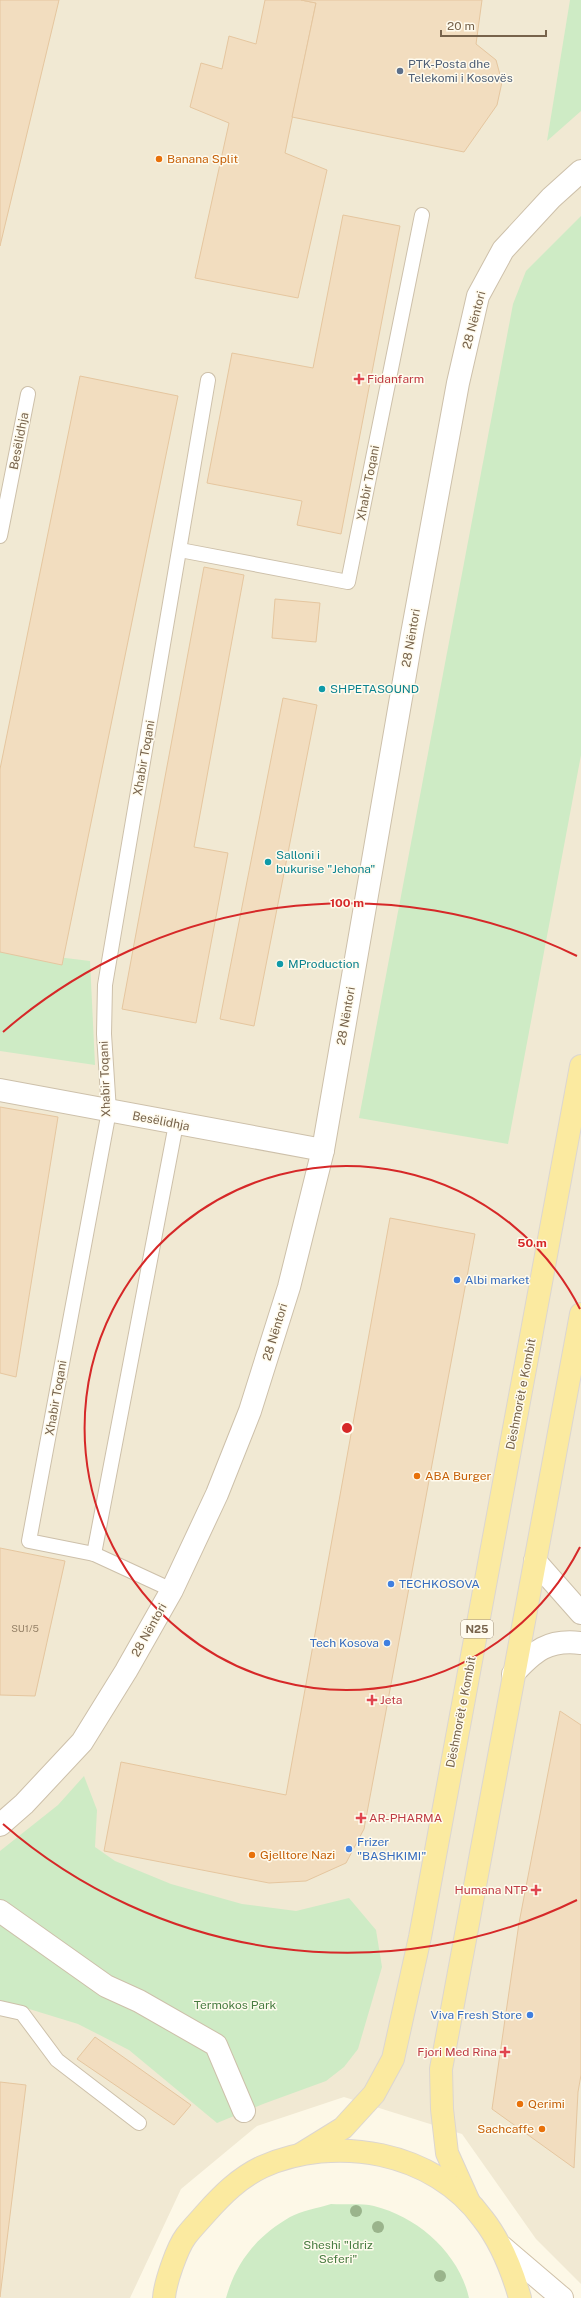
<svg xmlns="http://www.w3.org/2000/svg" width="581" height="2298" font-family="'Public Sans',sans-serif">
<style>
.residential{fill:#f1e9d3}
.green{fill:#ceebc5}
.building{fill:#f2ddbf;stroke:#e5c69f}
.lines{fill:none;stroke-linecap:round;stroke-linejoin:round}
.lane-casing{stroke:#cdc0aa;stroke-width:16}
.street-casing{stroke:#cdc0aa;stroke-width:24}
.secondary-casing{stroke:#d0c1a8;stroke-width:24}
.primary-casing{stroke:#dcd6d0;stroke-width:24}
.lane{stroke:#fff;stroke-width:14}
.street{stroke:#fff;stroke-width:22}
.secondary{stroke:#fff;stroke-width:22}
.primary{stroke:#fbeaa0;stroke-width:22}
.tree{fill:#9ab48c}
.ring{fill:none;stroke:#d62828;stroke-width:2}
.service-dot{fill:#5c6f8a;stroke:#fffbee;stroke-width:1.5}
.food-dot{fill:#e8710a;stroke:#fffbee;stroke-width:1.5}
.health-dot{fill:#e0444e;stroke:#fffbee;stroke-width:1.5}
.culture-dot{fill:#0f9aa8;stroke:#fffbee;stroke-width:1.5}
.shop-dot{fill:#3f7fe0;stroke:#fffbee;stroke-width:1.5}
.labels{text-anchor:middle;stroke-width:3;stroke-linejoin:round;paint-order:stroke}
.number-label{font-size:10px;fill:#968268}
.shield{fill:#fffbee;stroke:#a0917c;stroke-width:1}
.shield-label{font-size:11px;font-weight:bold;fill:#77634b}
.service-label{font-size:12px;fill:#4e5e75;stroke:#fffbee;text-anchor:start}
.food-label{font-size:12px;fill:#c56008;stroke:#fffbee;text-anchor:start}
.street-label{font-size:12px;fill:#77634b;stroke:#fffbee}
.health-label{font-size:12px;fill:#be3a42;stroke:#fffbee;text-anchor:start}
.culture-label{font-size:12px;fill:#0d838f;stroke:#fffbee;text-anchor:start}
.shop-label{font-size:12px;fill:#366cbe;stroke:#fffbee;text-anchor:start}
.park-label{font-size:12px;fill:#497d42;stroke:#fffbee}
.centre{fill:#d62828;stroke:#fffbee;stroke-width:2}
.ring-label{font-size:12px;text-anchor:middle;font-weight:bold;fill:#d62828;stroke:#fffbee;stroke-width:3;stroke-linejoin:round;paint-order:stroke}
</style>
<rect width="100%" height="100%" fill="#fdf8e7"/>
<path class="residential" d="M0,0H581V2284L536,2239L462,2134L344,2097L257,2126L181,2189L130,2298H0Z"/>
<g class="green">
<path d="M570,0H581V111L547,141Z"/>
<path d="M581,216V755L508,1144L359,1118L513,304L526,271Z"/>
<path d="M0,950L90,961L95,1065L0,1051Z"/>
<path d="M84,1776L97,1810L95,1847L115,1861L171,1884L242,1904L296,1911L349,1898L376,1930L382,1967L358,2049L344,2067L326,2081L263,2104L217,2123L129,2050L78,2024L0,2000V1851L58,1805Z"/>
<path d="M331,2204C345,2205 361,2203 374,2206C418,2217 459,2253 469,2298H226C236,2262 257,2236 290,2217C301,2211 318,2208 331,2204Z"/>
</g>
<g class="building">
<path d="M0,0H59L0,246Z"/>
<path d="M265,0H301L316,3L285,153L327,170L298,298L195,278L229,123L190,107L201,63L222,69L229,36L256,44Z"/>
<path d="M301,0H482L476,44L496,60L502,82L497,105L464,152L292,117L316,3Z"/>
<path d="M343,215L400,226L341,534L297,525L302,501L207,483L232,353L313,368Z"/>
<path d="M80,376L178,396L62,965L0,952V769Z"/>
<path d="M204,567L244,575L194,847L228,853L196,1023L122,1009Z"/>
<path d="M275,599L320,603L316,642L272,638Z"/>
<path d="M283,698L317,705L254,1026L220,1019Z"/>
<path d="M0,1107L58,1117L16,1377L0,1373Z"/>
<path d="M390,1218L475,1234L364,1829L346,1863L306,1881L269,1883L104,1851L121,1762L286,1795Z"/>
<path d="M0,1548L65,1561L35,1696L0,1695Z"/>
<path d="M560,1711L581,1725V2075L578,2092L574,2168L492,2109L519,1923Z"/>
<path d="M95,2037L191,2105L174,2125L77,2059Z"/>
<path d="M0,2082L26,2085L0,2297Z"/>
</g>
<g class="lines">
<g class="lane-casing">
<g id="lane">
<path d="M0,536L28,394"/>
<path d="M180,550L348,582L422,215"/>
<path d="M94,1554L176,1124"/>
<path d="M172,1590L94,1554L29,1541L109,1111L104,1034L105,985L208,380"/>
<path d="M0,2008L22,2013L57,2060L139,2123"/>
</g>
</g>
<g class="street-casing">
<g id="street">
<path d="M0,1090L323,1150"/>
<path d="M535,1561L581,1613"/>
<path d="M513,1674C534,1651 548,1639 581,1643"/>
<path d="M0,1825L24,1804L82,1742L126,1671L172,1590L217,1494L250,1411L289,1287L323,1150L412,634L458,383L478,296L503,250L551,198L581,171"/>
<path d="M0,1911L106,1986L139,2001L216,2045L244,2111"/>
</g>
</g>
<g class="secondary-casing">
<path id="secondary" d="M502,2247L562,2298"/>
</g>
<g class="primary-casing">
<g id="primary">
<path d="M301,2154L343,2128L374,2094L393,2059L420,1937L581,1066"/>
<path d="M469,2202L447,2153L442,2109L441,2069L581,1314"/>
<path d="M164,2298C165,2283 177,2248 186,2236C192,2228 200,2220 206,2213C222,2195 239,2178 262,2167C335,2134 434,2151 483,2219C501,2242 512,2270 520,2298"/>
</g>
</g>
<use href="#lane" class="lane"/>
<use href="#street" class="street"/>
<use href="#secondary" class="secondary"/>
<use href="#primary" class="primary"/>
</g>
<g class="tree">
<circle cx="356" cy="2211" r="6"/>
<circle cx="378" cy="2227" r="6"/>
<circle cx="440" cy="2276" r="6"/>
</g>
<g class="ring">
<path d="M580 1547A262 262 0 1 1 580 1309"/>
<path d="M577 1900A525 525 0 0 1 3 1824M3 1032A525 525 0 0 1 577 956"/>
</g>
<circle class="service-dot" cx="400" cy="71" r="4"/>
<g class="food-dot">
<circle cx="159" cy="159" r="4"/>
<circle cx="417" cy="1476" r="4"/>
<circle cx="252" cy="1855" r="4"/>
<circle cx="520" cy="2104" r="4"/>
<circle cx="542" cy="2129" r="4"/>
</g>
<g class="health-dot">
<path d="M357 373h4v4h4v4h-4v4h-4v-4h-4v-4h4z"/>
<path d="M370 1694h4v4h4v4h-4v4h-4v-4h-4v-4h4z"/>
<path d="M359 1812h4v4h4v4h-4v4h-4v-4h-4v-4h4z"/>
<path d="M534 1884h4v4h4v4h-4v4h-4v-4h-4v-4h4z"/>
<path d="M503 2046h4v4h4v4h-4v4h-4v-4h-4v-4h4z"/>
</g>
<g class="culture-dot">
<circle cx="322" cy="689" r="4"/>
<circle cx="268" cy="862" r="4"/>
<circle cx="280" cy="964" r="4"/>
</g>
<g class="shop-dot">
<circle cx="457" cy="1280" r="4"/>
<circle cx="391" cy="1584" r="4"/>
<circle cx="387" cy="1643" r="4"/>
<circle cx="349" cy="1849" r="4"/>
<circle cx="530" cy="2015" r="4"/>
</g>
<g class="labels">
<g class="number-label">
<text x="25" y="1632">SU1/5</text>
</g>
<rect class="shield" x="461" y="1620" width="32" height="18" rx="3"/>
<g class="shield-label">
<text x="477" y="1633">N25</text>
</g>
<g class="service-label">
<text x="408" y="68">PTK-Posta dhe<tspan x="408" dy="14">Telekomi i Kosovës</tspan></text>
</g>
<g class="food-label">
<text x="167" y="163">Banana Split</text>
<text x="425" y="1480">ABA Burger</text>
<text x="260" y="1859">Gjelltore Nazi</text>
<text x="528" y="2108">Qerimi</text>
<text x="534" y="2133" text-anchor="end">Sachcaffe</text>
</g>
<g class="street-label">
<text transform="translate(474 320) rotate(-75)" y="4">28 Nëntori</text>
<text transform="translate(19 441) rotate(-79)" y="4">Besëlidhja</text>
<text transform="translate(368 483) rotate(-79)" y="4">Xhabir Toqani</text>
<text transform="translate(411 638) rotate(-80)" y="4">28 Nëntori</text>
<text transform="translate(144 758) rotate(-80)" y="4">Xhabir Toqani</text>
<text transform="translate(346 1016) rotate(-80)" y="4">28 Nëntori</text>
<text transform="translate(105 1079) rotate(-92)" y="4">Xhabir Toqani</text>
<text transform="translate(161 1121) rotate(11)" y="4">Besëlidhja</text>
<text transform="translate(275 1332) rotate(-73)" y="4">28 Nëntori</text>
<text transform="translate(521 1394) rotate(-79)" y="4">Dëshmorët e Kombit</text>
<text transform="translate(56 1398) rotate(-80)" y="4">Xhabir Toqani</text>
<text transform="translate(149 1630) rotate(-61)" y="4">28 Nëntori</text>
<text transform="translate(461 1712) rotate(-79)" y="4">Dëshmorët e Kombit</text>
</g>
<g class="health-label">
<text x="367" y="383">Fidanfarm</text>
<text x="380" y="1704">Jeta</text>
<text x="369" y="1822">AR-PHARMA</text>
<text x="528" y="1894" text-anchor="end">Humana NTP</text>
<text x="497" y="2056" text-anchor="end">Fjori Med Rina</text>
</g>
<g class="culture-label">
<text x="330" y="693">SHPETASOUND</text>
<text x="276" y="859">Salloni i<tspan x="276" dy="14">bukurise "Jehona"</tspan></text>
<text x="288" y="968">MProduction</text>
</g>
<g class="shop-label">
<text x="465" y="1284">Albi market</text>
<text x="399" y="1588">TECHKOSOVA</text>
<text x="379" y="1647" text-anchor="end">Tech Kosova</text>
<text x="357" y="1846">Frizer<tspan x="357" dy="14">"BASHKIMI"</tspan></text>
<text x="522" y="2019" text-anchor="end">Viva Fresh Store</text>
</g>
<g class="park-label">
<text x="235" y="2009">Termokos Park</text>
<text x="338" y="2249">Sheshi "Idriz<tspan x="338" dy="14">Seferi"</tspan></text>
</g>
</g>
<circle cx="347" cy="1428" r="6" class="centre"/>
<g class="ring-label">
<text x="347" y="907">100 m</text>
<text x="532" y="1247">50 m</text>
</g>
<path d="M441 30v6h105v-6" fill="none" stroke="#77634b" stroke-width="2"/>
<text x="447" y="30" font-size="12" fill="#77634b" stroke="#fffbee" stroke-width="3" paint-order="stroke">20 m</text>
</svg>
